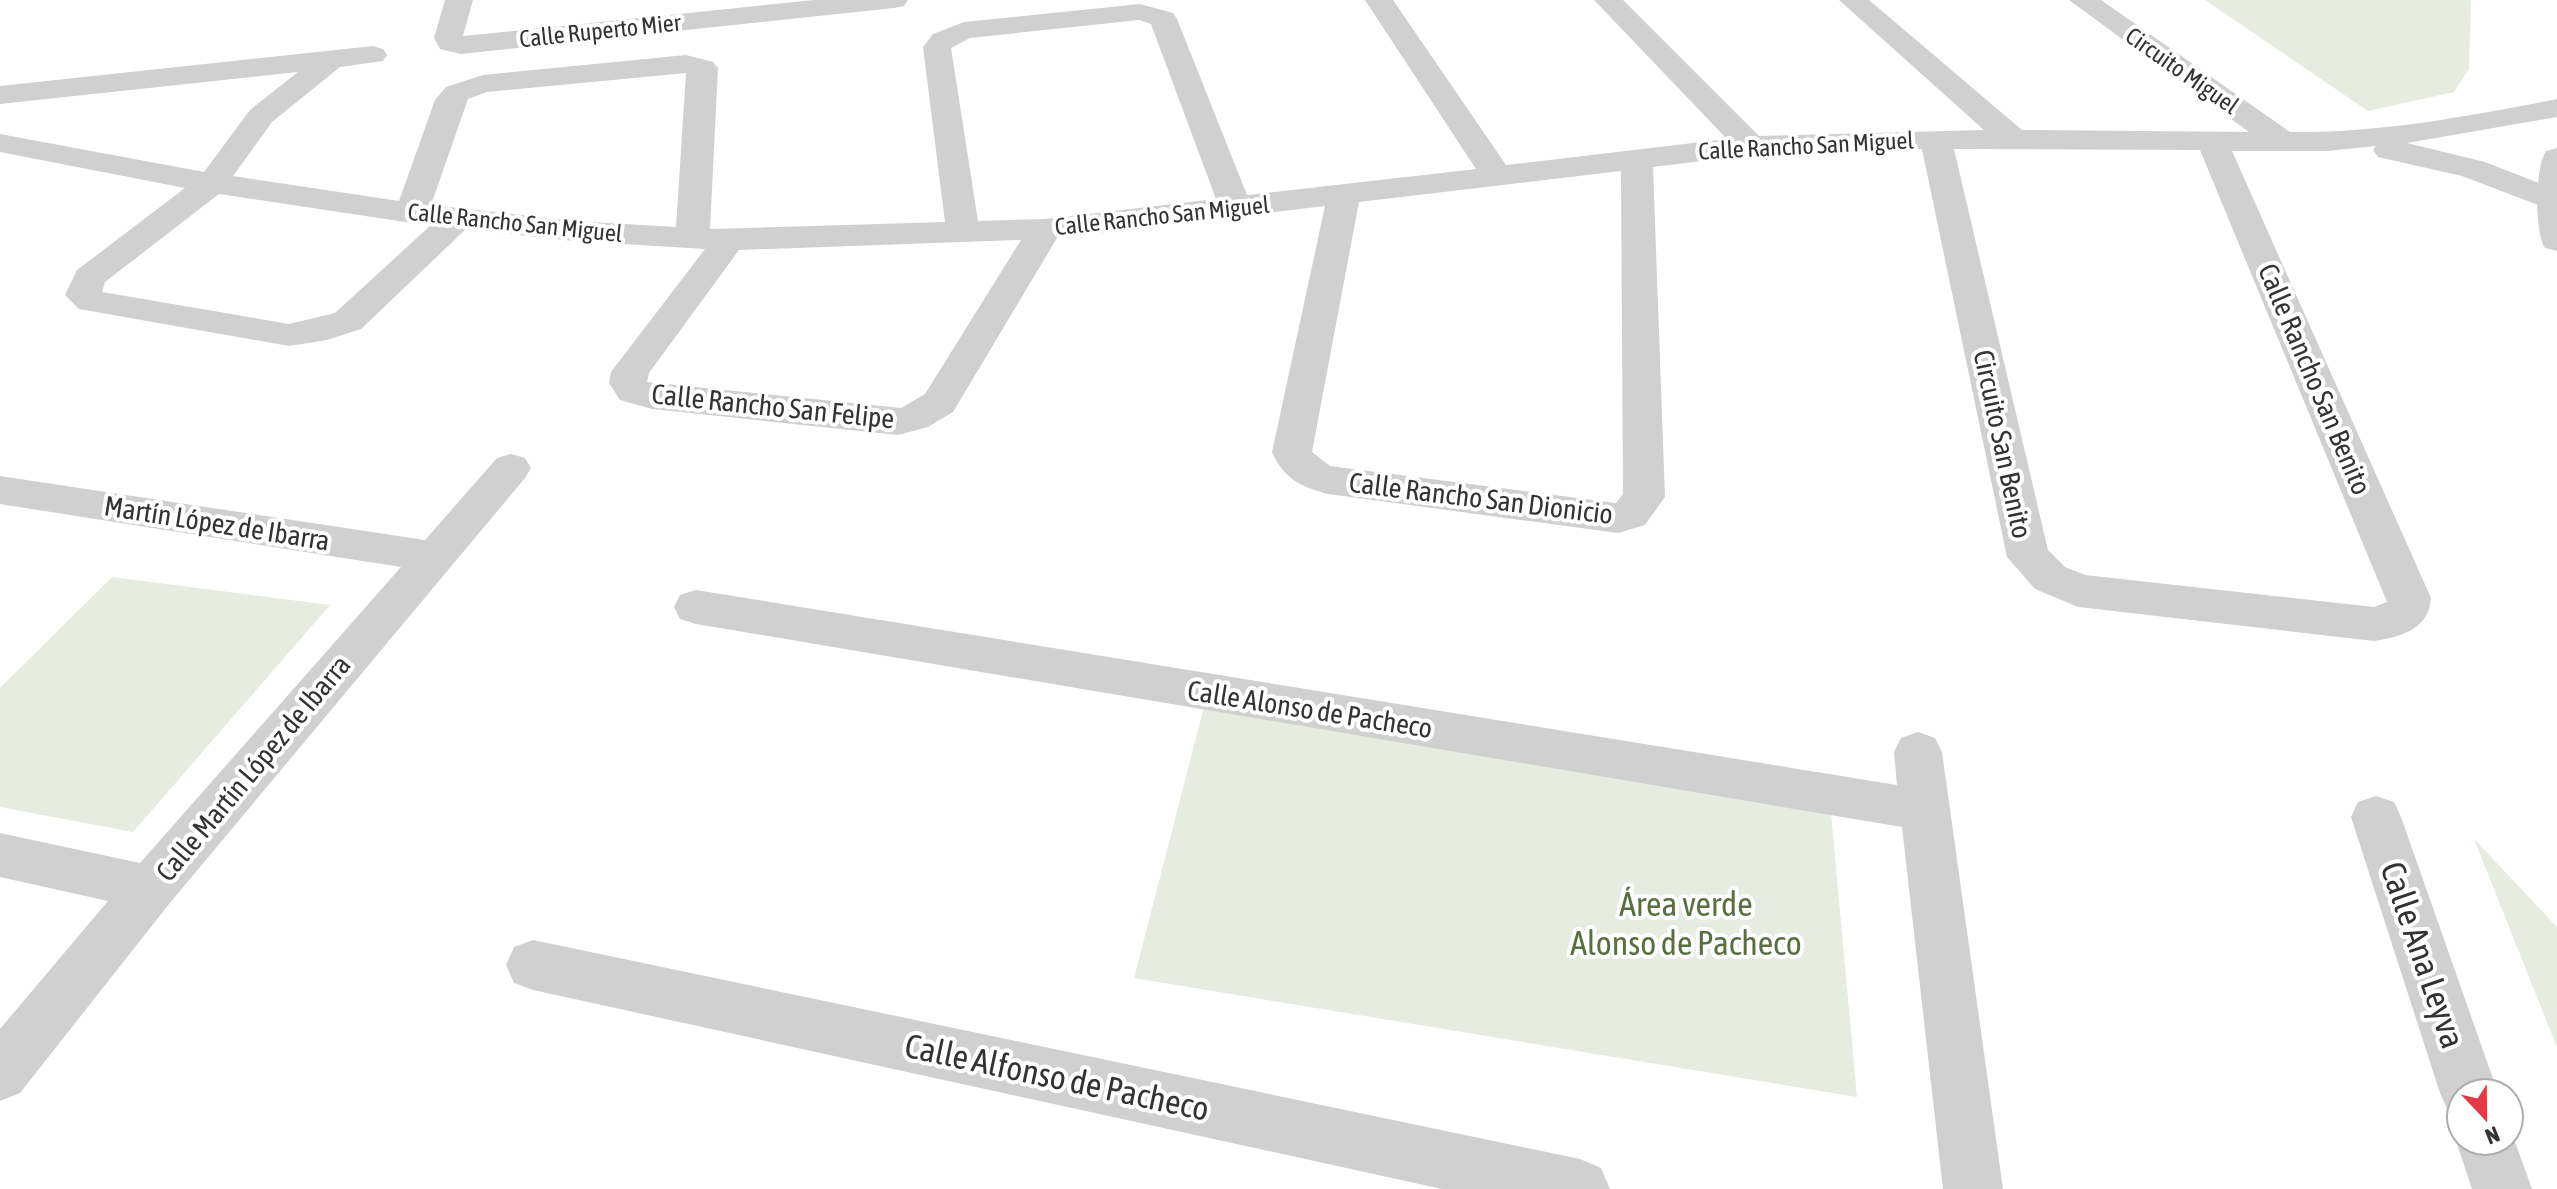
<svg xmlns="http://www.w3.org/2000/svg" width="2557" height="1189" font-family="'Asap Condensed',sans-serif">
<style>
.green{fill:#e6ecdf}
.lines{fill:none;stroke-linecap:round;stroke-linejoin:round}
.minor{fill:#d0d0d0;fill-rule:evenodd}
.tertiary{fill:#d0d0d0;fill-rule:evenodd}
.labels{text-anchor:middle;stroke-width:8;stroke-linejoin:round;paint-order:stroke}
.far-street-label{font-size:24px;fill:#333;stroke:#fff}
.street-label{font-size:28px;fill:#333;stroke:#fff}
.near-park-label{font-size:34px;fill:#56703f;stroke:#fff}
.near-street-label{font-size:34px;fill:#333;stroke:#fff}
</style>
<rect width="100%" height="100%" fill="#fff"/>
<g class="green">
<path d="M2205,0H2471L2469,69L2454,92L2368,111Z"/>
<path d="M112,577L330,605L133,832L0,807V688Z"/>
<path d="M1205,703L1830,802L1857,1097L1134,978Z"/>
<path d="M2474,839L2557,927V1047Z"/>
</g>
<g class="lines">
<g class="minor">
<path d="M445,0H473L463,36L814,0H908L904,6L894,8L461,54L440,49L434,38Z"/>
<path d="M1365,0H1393L1506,165L1727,139L1594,0H1623L1759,136L1984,130L1839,0H1869L2022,130L2249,132L2069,0H2101L2290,132C2380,133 2469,116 2557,99V117L2407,143L2485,162L2557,190V210L2554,211L2462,176L2378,157L2373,150L2376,146L2327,151H2232L2431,598C2429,629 2401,637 2374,641L2078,607L2035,589L2007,557L1922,149L1751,155L1653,167L1665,497L1645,525L1618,533L1328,494C1301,487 1284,479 1272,452L1325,206L1057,238L953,412L928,427L898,435L652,409L620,400L609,383L611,372L705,249L574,241L466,229L361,329L327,340L289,346L79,309L65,295L77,270L185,188L0,152V134L204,172L250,110L298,72L0,104V86L373,46L383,49L387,55L383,61L340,67L272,122L233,176L399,201L435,100L446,87L483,75L686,55L713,62L718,68L710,229L945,222L923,47L933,34L964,22L1140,4L1173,13L1177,19L1247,195L1476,169ZM1139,20L1151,24L1216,199L1045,219L978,221L951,48L970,38ZM686,73L676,227L574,221L431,205L468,99L487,92ZM1954,149L2200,150L2387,602L2374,607L2085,575L2065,567L2048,550ZM1621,171L1623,494L1616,503L1330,466L1312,452L1359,202ZM219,194L412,223L431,225L335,313L289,324L102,292L105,282ZM1021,240L925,394L901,408L647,382L649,373L739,250Z"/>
<path d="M511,454L525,458L531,468L525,478L169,904L20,1093L0,1101V1029L108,901L0,877V833L140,863L401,567L0,504V476L425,540L497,458Z"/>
<path d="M696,590L1897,785L1894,752L1901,738L1918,732L1935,738L1942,752L2003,1189H1943L1902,827L696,624L680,619L674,607L680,595Z"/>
<path d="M2376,796L2394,802L2401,817L2498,1093H2461V1118L2449,1113L2440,1093L2351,817L2358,802Z"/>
<path d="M533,940L1580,1159L1601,1168L1610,1189H1442L533,990L514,983L506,965L514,947Z"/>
<path d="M2509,1125L2532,1189H2472L2456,1141L2461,1130V1141H2509Z"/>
</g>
<path class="tertiary" d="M2557,148V251L2545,248C2534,232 2535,167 2546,151Z"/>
</g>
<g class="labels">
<g class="far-street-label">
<text transform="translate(600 31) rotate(-6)" y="8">Calle Ruperto Mier</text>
<text transform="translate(2182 71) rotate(35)" y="8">Circuito Miguel</text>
<text transform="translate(1806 146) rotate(-3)" y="8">Calle Rancho San Miguel</text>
<text transform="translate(1162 216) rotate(-6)" y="8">Calle Rancho San Miguel</text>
<text transform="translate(515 223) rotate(6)" y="8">Calle Rancho San Miguel</text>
</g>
<g class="street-label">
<text transform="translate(2315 379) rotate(67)" y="10">Calle Rancho San Benito</text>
<text transform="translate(773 406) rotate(6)" y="10">Calle Rancho San Felipe</text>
<text transform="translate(2003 444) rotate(78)" y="10">Circuito San Benito</text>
<text transform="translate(1481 498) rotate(7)" y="10">Calle Rancho San Dionicio</text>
<text transform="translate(217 523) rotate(9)" y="10">Martín López de Ibarra</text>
<text transform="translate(1310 709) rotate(9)" y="10">Calle Alonso de Pacheco</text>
<text transform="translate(253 768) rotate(-50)" y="10">Calle Martín López de Ibarra</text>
</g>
<g class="near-park-label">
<text x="1686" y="916">Área verde<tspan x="1686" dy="39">Alonso de Pacheco</tspan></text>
</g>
<g class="near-street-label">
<text transform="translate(2423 955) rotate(71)" y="12">Calle Ana Leyva</text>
<text transform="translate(1057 1077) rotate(12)" y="12">Calle Alfonso de Pacheco</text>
</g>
</g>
<g transform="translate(2485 1117) rotate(158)"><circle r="38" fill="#ffffff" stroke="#adadad" stroke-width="2"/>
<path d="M0-6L14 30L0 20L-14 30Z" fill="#e63946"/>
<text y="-12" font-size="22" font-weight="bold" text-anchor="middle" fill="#333333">N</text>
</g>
</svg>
